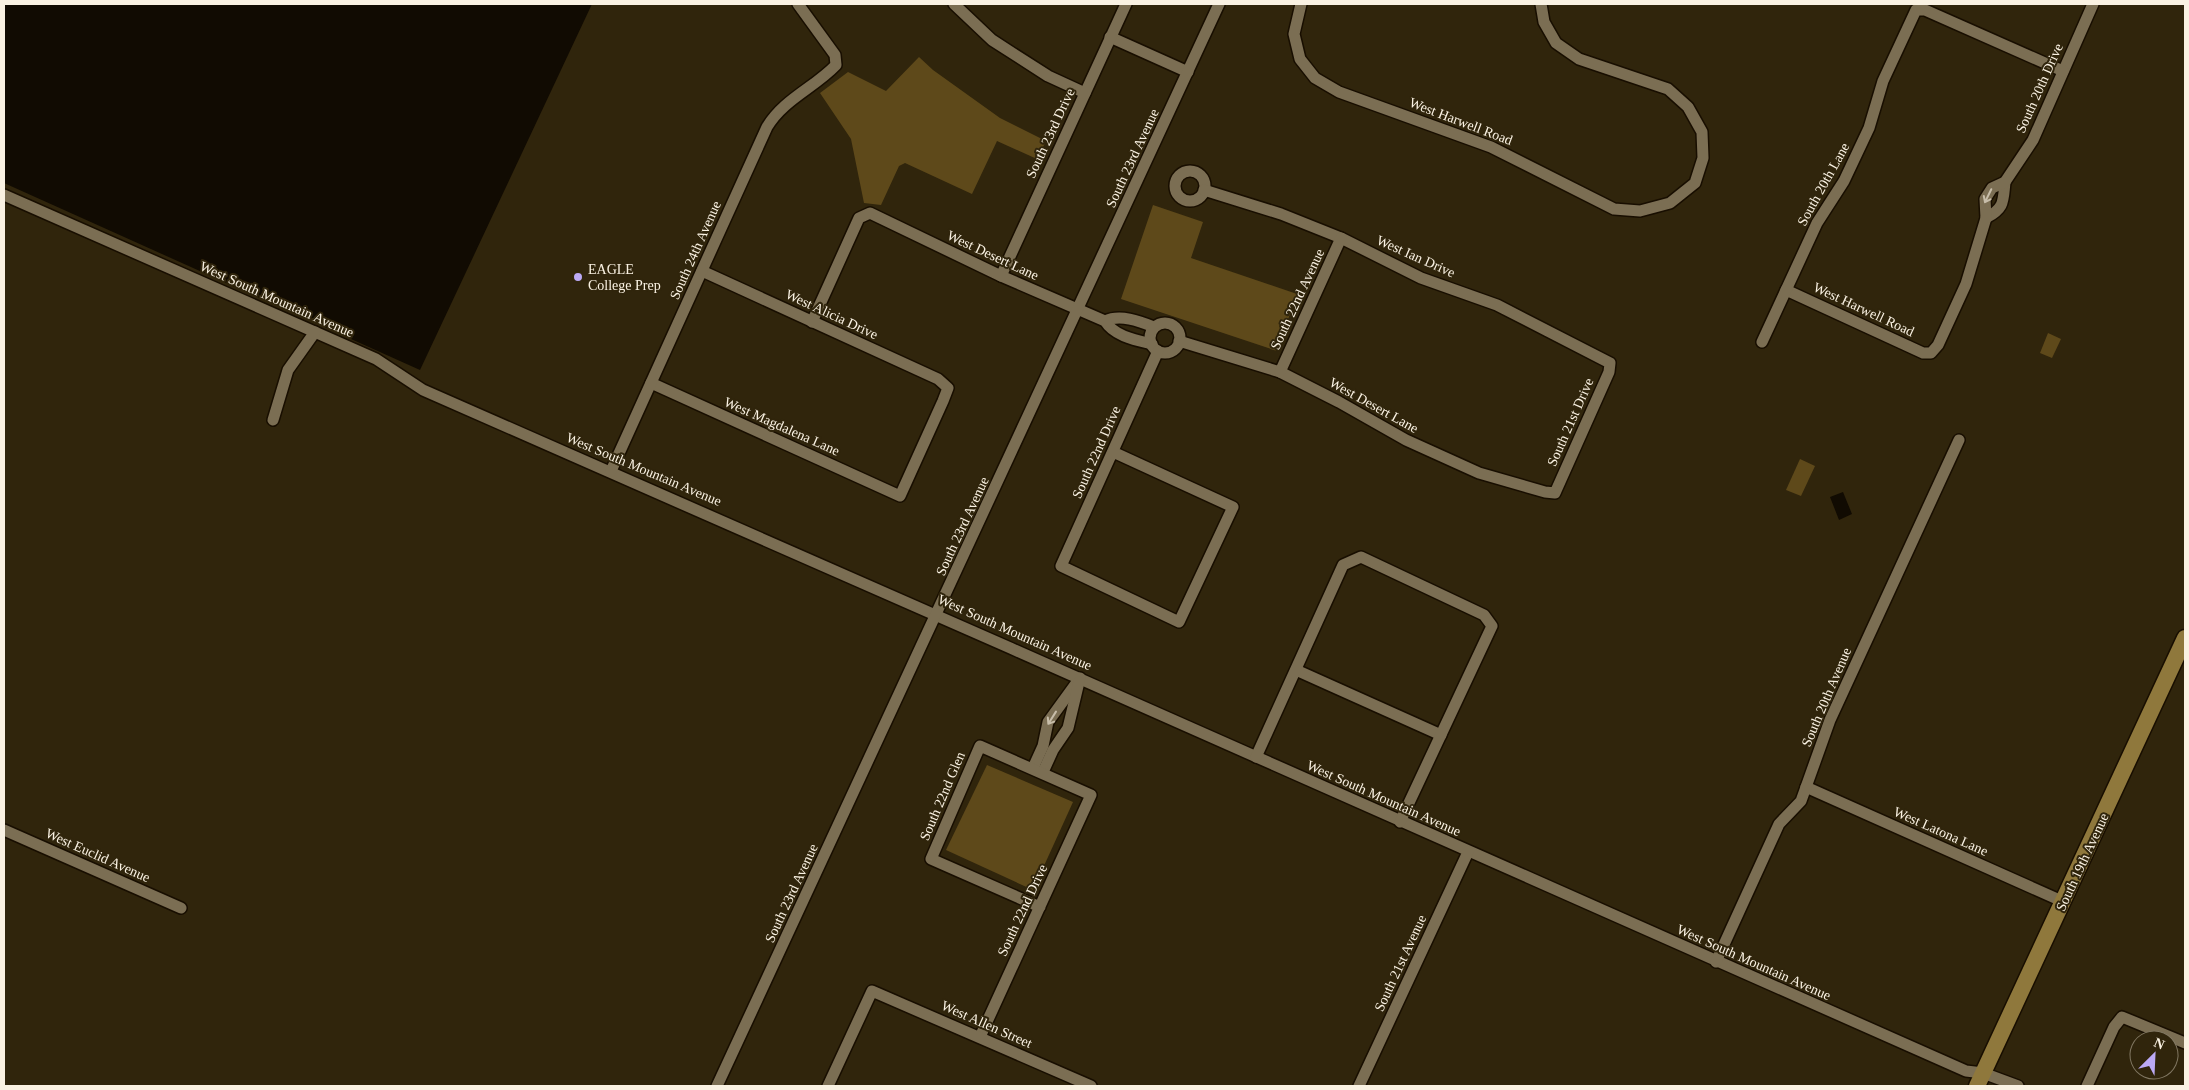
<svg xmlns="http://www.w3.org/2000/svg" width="2189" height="1090" font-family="Georgia,serif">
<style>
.green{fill:#5e491a}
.water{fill:#110b02}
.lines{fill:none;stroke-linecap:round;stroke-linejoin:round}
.minor-casing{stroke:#180e00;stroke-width:14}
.secondary-casing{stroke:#180e00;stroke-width:19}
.minor{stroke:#7b6e53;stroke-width:11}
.secondary{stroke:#8f783c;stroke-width:16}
.oneway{stroke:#c7bda9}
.poi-dot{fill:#bcaaf6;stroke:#30250c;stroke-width:2}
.labels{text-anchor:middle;stroke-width:4;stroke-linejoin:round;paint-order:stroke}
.street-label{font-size:14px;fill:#faf2e3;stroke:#30250c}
.poi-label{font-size:14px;fill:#faf2e3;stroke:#30250c;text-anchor:start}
</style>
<rect width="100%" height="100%" fill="#30250c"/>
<g class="green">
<path d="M919,57L933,70L1000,118L1046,141L1037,159L997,141L972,194L905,163L899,166L881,205L864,203L851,139L820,93L848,72L886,91Z"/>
<path d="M1153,205L1203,222L1191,258L1297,294L1277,351L1121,299Z"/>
<path d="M2048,333L2061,339L2052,358L2040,353Z"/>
<path d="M1800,459L1815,466L1801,496L1786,490Z"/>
<path d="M987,765L1073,802L1033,890L946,850Z"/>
</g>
<g class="water">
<path d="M4,4H592L420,370L4,183Z"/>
<path d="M1843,492L1852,514L1839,520L1830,497Z"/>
</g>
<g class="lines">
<g class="minor-casing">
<g id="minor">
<path d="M954,4L992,40L1048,76L1085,93"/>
<path d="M1301,4L1294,34L1300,59L1315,78L1339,92L1491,147L1614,209L1640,211L1670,203L1695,183L1703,158L1702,132L1688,107L1668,89L1579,59L1556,43L1544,22L1541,4"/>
<path d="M1110,37L1188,72"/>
<circle cx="1190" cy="186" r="15"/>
<path d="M4,195L376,359L423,390C939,613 1451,847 1966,1071L1983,1073L2018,1086"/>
<path d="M1986,218C2005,208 2003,201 2005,182"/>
<path d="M1001,276L1126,4"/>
<path d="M1786,290L1923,353H1931L1938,345L1966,284L1986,218L1985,199L1992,188L2005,182L2033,140L2093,4"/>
<path d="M1105,321C1120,314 1139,321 1154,327"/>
<path d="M812,322L859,218L870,213L1001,276L1105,321C1114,336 1135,340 1152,344"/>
<circle cx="1165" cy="338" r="15"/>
<path d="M1179,341L1280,372L1339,402L1406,440L1479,473L1545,492L1555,493L1609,372L1610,363L1497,305L1421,278L1341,238L1281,214L1204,190"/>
<path d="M1762,342L1817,223L1844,181L1869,128L1883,81L1916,10H1925L2063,71"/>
<path d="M1280,372L1341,238"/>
<path d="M651,383L900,496L943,401L948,388L938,379L702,271"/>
<path d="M273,420L288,370L315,332"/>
<path d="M1113,452L1233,507L1179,622L1061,566L1158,351"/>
<path d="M611,471L767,127C784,99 814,88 836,65L835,55L798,4"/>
<path d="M1296,670L1441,735"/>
<path d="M1256,757L1343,565L1361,557L1484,615L1492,626L1400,822"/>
<path d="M1033,768L1043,746L1048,722L1080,678"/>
<path d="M1043,772L1053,750L1068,728L1079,682"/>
<path d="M1806,787L2064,902"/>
<path d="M4,830L181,908"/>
<path d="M1716,962L1779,824L1801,801L1830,720L1959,440"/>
<path d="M980,1037L1091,795L980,746L931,859L1040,907"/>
<path d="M717,1086L1219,4"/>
<path d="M828,1086L872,991L1091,1086"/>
<path d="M1359,1086L1468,852"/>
<path d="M2087,1086L2114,1027L2122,1017L2185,1043"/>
</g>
</g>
<g class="secondary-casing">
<path id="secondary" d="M1977,1086L2185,638"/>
</g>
<use href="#minor" class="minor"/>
<use href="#secondary" class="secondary"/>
</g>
<defs><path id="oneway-shaft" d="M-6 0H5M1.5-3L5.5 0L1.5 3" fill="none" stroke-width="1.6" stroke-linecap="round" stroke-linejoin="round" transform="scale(1.25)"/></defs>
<g class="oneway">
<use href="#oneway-shaft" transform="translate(1988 196) rotate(116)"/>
<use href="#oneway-shaft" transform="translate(1052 718) rotate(122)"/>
</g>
<circle class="poi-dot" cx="578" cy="277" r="5"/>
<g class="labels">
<g class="street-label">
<text transform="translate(2039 88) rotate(-66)" y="5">South 20th Drive</text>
<text transform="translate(1461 121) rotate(21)" y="5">West Harwell Road</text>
<text transform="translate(1050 133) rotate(-65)" y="5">South 23rd Drive</text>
<text transform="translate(1132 158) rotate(-65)" y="5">South 23rd Avenue</text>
<text transform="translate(1823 184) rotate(-61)" y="5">South 20th Lane</text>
<text transform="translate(695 250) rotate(-66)" y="5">South 24th Avenue</text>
<text transform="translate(993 255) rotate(25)" y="5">West Desert Lane</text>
<text transform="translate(1416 256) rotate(24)" y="5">West Ian Drive</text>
<text transform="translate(277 299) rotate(24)" y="5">West South Mountain Avenue</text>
<text transform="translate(1297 299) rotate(-65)" y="5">South 22nd Avenue</text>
<text transform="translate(1864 309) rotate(25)" y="5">West Harwell Road</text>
<text transform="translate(832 314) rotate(25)" y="5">West Alicia Drive</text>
<text transform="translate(1374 405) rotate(29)" y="5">West Desert Lane</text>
<text transform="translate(1570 422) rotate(-66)" y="5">South 21st Drive</text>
<text transform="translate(782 426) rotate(24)" y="5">West Magdalena Lane</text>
<text transform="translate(1096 452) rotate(-66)" y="5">South 22nd Drive</text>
<text transform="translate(644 469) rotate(23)" y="5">West South Mountain Avenue</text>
<text transform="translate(962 526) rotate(-65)" y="5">South 23rd Avenue</text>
<text transform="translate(1015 632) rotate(24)" y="5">West South Mountain Avenue</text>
<text transform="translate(1826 697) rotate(-67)" y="5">South 20th Avenue</text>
<text transform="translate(942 796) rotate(-67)" y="5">South 22nd Glen</text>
<text transform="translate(1384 798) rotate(24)" y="5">West South Mountain Avenue</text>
<text transform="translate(1941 831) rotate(24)" y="5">West Latona Lane</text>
<text transform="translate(98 855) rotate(24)" y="5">West Euclid Avenue</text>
<text transform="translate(2082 862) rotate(-65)" y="5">South 19th Avenue</text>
<text transform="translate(791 893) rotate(-65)" y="5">South 23rd Avenue</text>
<text transform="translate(1022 910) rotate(-65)" y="5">South 22nd Drive</text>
<text transform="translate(1754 962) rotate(24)" y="5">West South Mountain Avenue</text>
<text transform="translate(1400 963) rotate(-65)" y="5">South 21st Avenue</text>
<text transform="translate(987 1024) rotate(24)" y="5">West Allen Street</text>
</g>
<g class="poi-label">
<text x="588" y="274">EAGLE<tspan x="588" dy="16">College Prep</tspan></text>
</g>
</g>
<rect width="2189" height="1090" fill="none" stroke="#faf2e3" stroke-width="10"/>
<g transform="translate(2154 1055) rotate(24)"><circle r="24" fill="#30250c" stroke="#817762"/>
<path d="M0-4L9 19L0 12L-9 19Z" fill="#bcaaf6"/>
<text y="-8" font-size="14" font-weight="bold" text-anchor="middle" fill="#faf2e3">N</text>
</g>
</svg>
